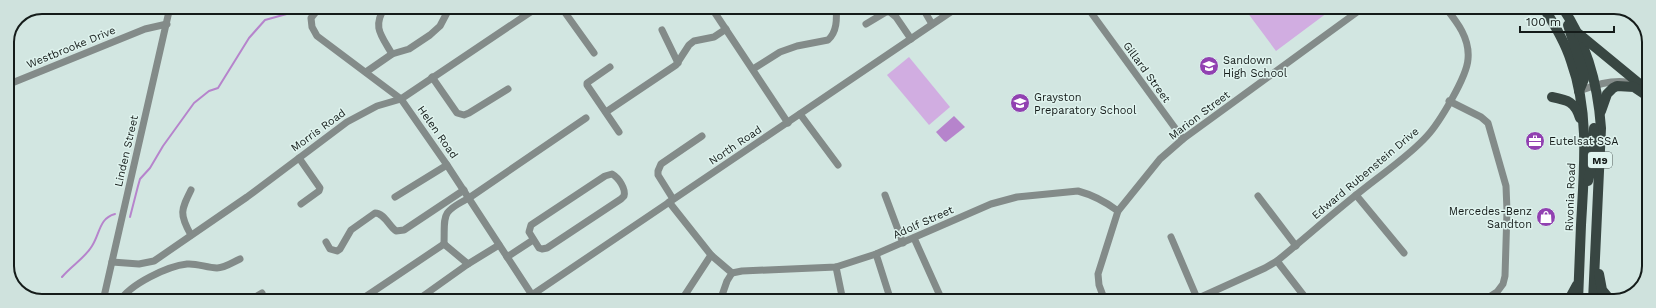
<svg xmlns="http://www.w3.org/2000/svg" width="1656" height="308" font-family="'Work Sans',sans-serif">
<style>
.green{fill:#d1ade1}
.water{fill:#b684cc}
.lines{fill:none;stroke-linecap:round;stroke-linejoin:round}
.stream{stroke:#b684cc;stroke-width:2}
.street{stroke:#838b89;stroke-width:7}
.primary{stroke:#384642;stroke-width:10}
.labels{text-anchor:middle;stroke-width:3;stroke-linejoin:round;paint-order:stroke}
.shield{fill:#dff3ee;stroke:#525c5a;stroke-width:1}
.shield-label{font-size:10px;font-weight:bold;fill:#151c1a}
.street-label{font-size:11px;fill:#151c1a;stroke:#dff3ee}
.poi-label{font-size:11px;fill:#151c1a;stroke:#dff3ee;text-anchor:start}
.rim{fill:none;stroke:#151c1a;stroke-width:2}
</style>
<rect width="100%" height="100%" fill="#d2e6e1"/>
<g class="green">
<path d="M1254,7H1335L1276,51L1247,12Z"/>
<path d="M909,57L950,107L929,125L887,75Z"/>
</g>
<path class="water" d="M954,116L965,127L946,142L944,141L936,132Z"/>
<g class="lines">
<g class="stream">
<path d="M130,217L138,186L140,179L150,168L163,146L194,103L209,91L218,88L249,38L265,20L301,10L305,7"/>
<path d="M62,277C71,266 85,258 92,246C100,234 99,218 115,214"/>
</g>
<g class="street">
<path d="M320,7L311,18L312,27L317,36L401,99L447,165L532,295"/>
<path d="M385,7C372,27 381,35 392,54"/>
<path d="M561,7L594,53"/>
<path d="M711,7L788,123"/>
<path d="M922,7L932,24"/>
<path d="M1087,7L1183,139"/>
<path d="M866,24L886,12H890L896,17L911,39"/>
<path d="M662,30L678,63"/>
<path d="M610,67L587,83V85L619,132"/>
<path d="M753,69L780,52L797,46L828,40C837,32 837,19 836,7"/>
<path d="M366,72L392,54L409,49L430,35L440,26L450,7"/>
<path d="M432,77L457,113L464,115L469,113L508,89"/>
<path d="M7,85L145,29L167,24"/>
<path d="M1579,91C1595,85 1610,80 1627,82"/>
<path d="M1449,101L1481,117L1488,123L1506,186L1507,211L1505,276L1503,284L1497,292L1483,301"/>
<path d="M606,112L676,65L689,45L694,41L714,37L726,29"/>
<path d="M800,114L838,165"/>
<path d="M299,158L320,188L319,191L301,204"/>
<path d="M612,174C619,178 626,189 624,196L621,199L547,248L542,249L539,248L529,232L531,225L605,176Z"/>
<path d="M191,190C181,210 179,214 191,235"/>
<path d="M885,195L903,243"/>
<path d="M1356,195L1404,253"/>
<path d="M1258,196L1296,246"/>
<path d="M395,197L447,165"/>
<path d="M673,199L658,175V171L661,164L702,136"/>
<path d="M669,202L711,255L732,273L727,281L720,301"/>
<path d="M1171,237L1197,298"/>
<path d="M914,238L941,298"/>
<path d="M326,242L330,249L337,251L340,249L351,230L375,213C384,213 389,226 396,231L404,230L464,190"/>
<path d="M444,244C445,214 440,213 469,198L586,118"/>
<path d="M444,244L468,264"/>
<path d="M876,254L891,301"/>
<path d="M507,257L533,240"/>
<path d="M1277,261L1308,301"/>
<path d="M112,262L139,264L154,261L247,197L347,122L377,106L401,99L538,7"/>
<path d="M836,267L843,301"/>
<path d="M732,273L742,271L836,267L876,254L991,204L1017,197L1078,191C1093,195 1106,202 1118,211"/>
<path d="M365,297L444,244"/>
<path d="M103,301L170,7"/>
<path d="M120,301C130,284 168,266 187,264C197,263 207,268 217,268C225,268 233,262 240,259"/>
<path d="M249,301L262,293"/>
<path d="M416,301L468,264L499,245"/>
<path d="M523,301L958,7"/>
<path d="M681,301L711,255"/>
<path d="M1105,301L1099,285L1098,274L1118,211L1160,159L1183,139L1364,7"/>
<path d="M1192,301L1265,268L1277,261C1305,238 1332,214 1361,191C1383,173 1408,157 1427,136C1439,123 1467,77 1468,59C1470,38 1457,22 1445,7"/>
</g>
<g class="primary">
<path d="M1543,7C1555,25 1565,42 1571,61C1590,113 1584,171 1581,225C1580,250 1579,276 1578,301"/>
<path d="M1562,7C1587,43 1598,85 1601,128L1593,301"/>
<path d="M1568,25L1584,75V79L1579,91"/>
<path d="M1579,34L1641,85"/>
<path d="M1552,97C1568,100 1575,102 1580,118"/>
<path d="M1601,111L1607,94L1613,88L1617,86L1634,87L1649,97"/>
<path d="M1588,181L1591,169L1594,128"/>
<path d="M1599,274L1602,290L1611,301"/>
<path d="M1564,301L1571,296L1577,285"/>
</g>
</g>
<defs>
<g id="school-disc" transform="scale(1)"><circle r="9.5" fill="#9141b1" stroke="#dff3ee"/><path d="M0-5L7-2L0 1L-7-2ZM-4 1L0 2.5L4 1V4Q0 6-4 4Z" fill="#fff"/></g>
<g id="office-disc" transform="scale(1)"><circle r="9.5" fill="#9141b1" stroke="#dff3ee"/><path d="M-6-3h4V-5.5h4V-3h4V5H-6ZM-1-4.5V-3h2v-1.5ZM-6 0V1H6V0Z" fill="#fff"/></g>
<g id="shop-disc" transform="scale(1)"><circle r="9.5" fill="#9141b1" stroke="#dff3ee"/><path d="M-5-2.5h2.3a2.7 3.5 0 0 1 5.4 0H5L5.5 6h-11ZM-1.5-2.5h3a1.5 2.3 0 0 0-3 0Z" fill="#fff"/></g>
</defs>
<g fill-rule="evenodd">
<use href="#school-disc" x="1209" y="66"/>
<use href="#school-disc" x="1020" y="103"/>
<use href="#office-disc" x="1535" y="141"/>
<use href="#shop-disc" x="1546" y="217"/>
</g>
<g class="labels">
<rect class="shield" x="1588" y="152" width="24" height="16" rx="3"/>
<g class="shield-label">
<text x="1600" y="164">M9</text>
</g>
<g class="street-label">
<text transform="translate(71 47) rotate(-22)" y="4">Westbrooke Drive</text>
<text transform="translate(1147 72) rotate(54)" y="4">Gillard Street</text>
<text transform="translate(1199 115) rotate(-37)" y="4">Marion Street</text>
<text transform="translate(318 130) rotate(-36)" y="4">Morris Road</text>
<text transform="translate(438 132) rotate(55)" y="4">Helen Road</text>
<text transform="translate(735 145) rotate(-34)" y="4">North Road</text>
<text transform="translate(126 151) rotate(-77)" y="4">Linden Street</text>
<text transform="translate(1365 173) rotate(-40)" y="4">Edward Rubenstein Drive</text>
<text transform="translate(1570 197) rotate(-88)" y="4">Rivonia Road</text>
<text transform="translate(923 222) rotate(-24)" y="4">Adolf Street</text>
</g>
<g class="poi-label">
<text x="1223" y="64">Sandown<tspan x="1223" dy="13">High School</tspan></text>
<text x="1034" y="101">Grayston<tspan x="1034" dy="13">Preparatory School</tspan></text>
<text x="1549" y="145">Eutelsat SSA</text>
<text x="1532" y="215" text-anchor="end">Mercedes-Benz<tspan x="1532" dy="13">Sandton</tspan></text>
</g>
</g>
<path d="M0 0H1656V308H0ZM42 14H1614A28 28 0 0 1 1642 42V266A28 28 0 0 1 1614 294H42A28 28 0 0 1 14 266V42A28 28 0 0 1 42 14Z" fill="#cfe2dd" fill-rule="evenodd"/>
<path class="rim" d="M42 14H1614A28 28 0 0 1 1642 42V266A28 28 0 0 1 1614 294H42A28 28 0 0 1 14 266V42A28 28 0 0 1 42 14Z"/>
<path d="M1520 26v6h94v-6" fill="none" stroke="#151c1a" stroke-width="2"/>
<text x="1526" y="26" font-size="12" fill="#151c1a" stroke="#dff3ee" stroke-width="3" paint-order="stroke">100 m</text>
</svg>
